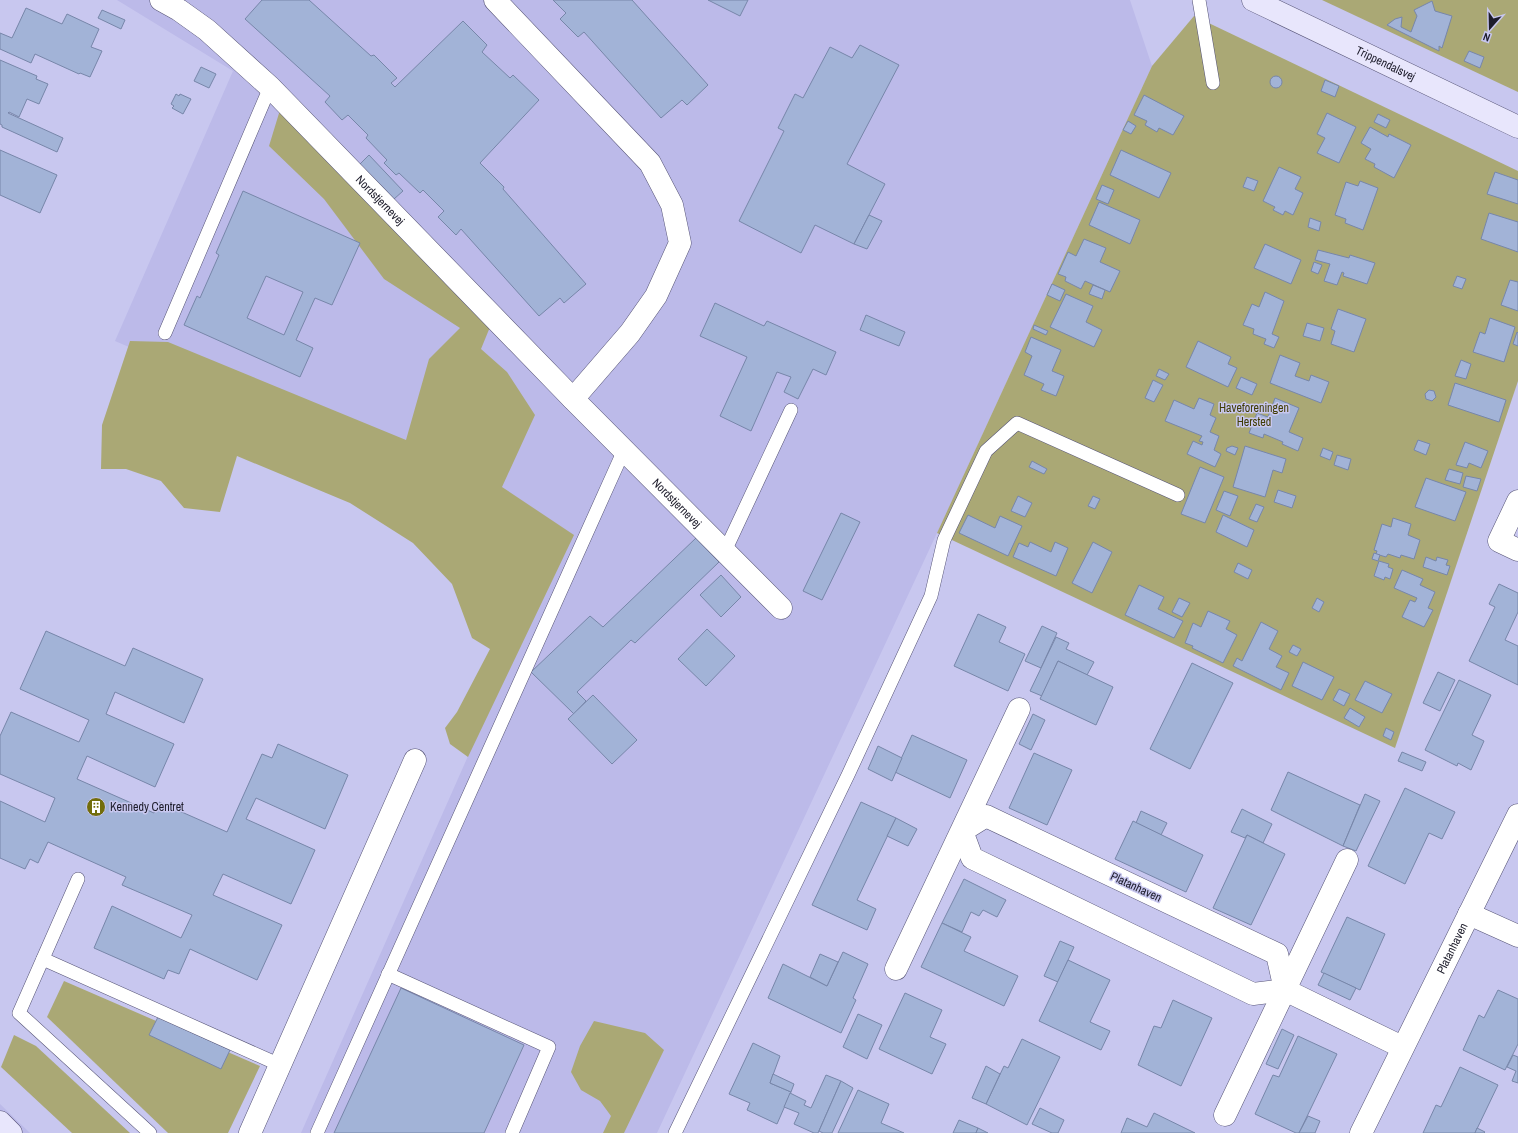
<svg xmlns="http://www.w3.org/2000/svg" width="1518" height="1133" font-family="'Archivo Narrow',sans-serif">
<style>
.built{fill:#bcbae9}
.green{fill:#aaa875}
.building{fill:#a2b3d7;stroke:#7786a9;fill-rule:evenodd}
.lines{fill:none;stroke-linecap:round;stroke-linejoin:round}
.lane-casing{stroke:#565476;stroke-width:14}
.street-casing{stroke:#565476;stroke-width:23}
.secondary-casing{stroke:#565476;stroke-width:23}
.lane{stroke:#fff;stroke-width:13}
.street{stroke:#fff;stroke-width:22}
.secondary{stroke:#e8e6fc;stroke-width:22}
.labels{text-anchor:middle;stroke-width:3;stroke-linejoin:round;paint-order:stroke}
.street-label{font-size:12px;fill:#1d1c2b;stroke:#c8c7ef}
.park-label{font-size:12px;fill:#3f3c03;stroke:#c8c7ef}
.poi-label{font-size:12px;fill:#1d1c2b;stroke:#c8c7ef;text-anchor:start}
</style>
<rect width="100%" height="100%" fill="#c8c7ef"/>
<g class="built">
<path d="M117,0H1130L1152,66L937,533L657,1133H301L566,535L115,341L233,71Z"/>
<path d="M0,1104L30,1133H0Z"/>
</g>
<g class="green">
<path d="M1322,0H1518V92Z"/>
<path d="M1194,16L1518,171V381L1395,748L937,533L1152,66Z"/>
<path d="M280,110L490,327L481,349L507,372L535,415L502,487L574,535L468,757L450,744L445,728L457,712L490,649L472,638L452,584L413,543L350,503L237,456L220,512L184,508L161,481L126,469H101L102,425L130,341L168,342L406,440L429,359L460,328L384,279L324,199L269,146Z"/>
<path d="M64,981L260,1066L228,1133H168L47,1017Z"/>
<path d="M594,1021L645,1033L664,1050L624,1133H603L611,1116L600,1101L581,1090L571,1072L580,1046Z"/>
<path d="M14,1035L36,1046L130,1133H72L1,1067Z"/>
</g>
<g class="building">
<path d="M262,0H309L371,56L374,55L397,78L391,83L395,87L463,21L487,45L482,52L510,78L513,75L539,100L480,163L504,187L503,189L586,284L564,303L560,298L539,316L461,229L456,235L438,217L444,211L423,190L420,193L399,173L396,175L384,163L387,160L366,138L368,135L348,115L342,120L325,102L330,96L245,19Z"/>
<path d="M553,0H632L708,85L687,105L682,100L661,118L584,32L578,37L560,19L566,13Z"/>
<path d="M708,0H748L740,16Z"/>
<path d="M1432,1L1435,11L1452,16L1442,48L1439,46V51L1387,25L1395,19L1402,17L1401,27L1411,32L1417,16L1414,10Z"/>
<path d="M26,8L62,24L67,14L99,29L91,47L102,51L90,77L80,73L79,74L35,54L31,63L0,49V33L12,38Z"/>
<path d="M102,10L125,20L121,29L98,18Z"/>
<path d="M860,45L899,65L847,164L885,184L854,244L815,225L801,253L739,221L784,131L778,128L795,94L803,98L830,47L852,58Z"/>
<path d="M1469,51L1484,57L1480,68L1464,61Z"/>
<path d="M0,60L37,76L36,79L48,84L39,104L27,99L19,117L9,112L8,113L63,138L57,152L2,127V125L0,124Z"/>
<path d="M201,67L216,74L209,88L194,81Z"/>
<circle cx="1276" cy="82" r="6"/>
<path d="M1325,80L1339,86L1335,97L1321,91Z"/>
<path d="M176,94L179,96L180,94L191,99L183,114L172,108L174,106L171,104Z"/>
<path d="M1144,95L1184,116L1173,135L1159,128L1157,132L1145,125L1147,121L1134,115Z"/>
<path d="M1327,113L1356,127L1339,163L1317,153L1325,138L1317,134Z"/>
<path d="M1378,114L1390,120L1386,128L1374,122Z"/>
<path d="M1128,121L1136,126L1131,134L1123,130Z"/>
<path d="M1370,127L1388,137L1389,134L1411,145L1394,178L1374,167L1375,164L1365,159L1371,149L1361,143Z"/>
<path d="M0,150L57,175L40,213L0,195Z"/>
<path d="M1121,150L1171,173L1159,198L1110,175Z"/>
<path d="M369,155L403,191L394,199L360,164Z"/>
<path d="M1279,167L1301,177L1295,189L1303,193L1293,215L1285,211L1283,215L1273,210L1275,207L1263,201Z"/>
<path d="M1495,172L1518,180V204L1487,194Z"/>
<path d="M1247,177L1258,181L1254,191L1243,187Z"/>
<path d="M1360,181L1378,188L1363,230L1345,223L1346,219L1335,215L1346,182L1358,186Z"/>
<path d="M1102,185L1114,190L1108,204L1096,199Z"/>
<path d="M243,191L360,243L332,305L315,298L296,340L313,348L300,377L184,325L197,296L200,298L219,255L216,253ZM266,276L303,292L284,335L247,318Z"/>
<path d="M1099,202L1140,220L1130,244L1089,225Z"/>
<path d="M1489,213L1518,222V252L1481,239Z"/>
<path d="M869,215L882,221L867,249L854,244Z"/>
<path d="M1310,218L1321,222L1319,231L1308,227Z"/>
<path d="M1084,239L1106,248L1100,262L1120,271L1110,292L1085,281L1081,289L1065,281L1066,277L1058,274L1068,252L1076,256Z"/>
<path d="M1265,244L1301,260L1291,284L1254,268Z"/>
<path d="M1318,250L1349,258L1350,255L1375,263L1367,284L1343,276L1344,273L1342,272L1337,285L1324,281L1330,264L1315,260Z"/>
<path d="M1314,262L1322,265L1318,274L1311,271Z"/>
<path d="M1457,276L1466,279L1462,289L1453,286Z"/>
<path d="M1510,280L1518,282V311L1501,305Z"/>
<path d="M1052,284L1065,290L1060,301L1047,295Z"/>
<path d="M1093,285L1105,290L1102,299L1089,294Z"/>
<path d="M1265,292L1284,301L1272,334L1279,337L1274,348L1264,344L1266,339L1253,334L1254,329L1243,325L1252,304L1259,307Z"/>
<path d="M1066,294L1093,306L1086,322L1102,330L1094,347L1050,327Z"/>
<path d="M715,303L764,326L767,321L836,352L826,375L813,369L798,399L784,392L791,377L777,372L751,431L720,416L747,357L700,336Z"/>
<path d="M1338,309L1366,319L1354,352L1331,344L1335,331L1331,329Z"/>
<path d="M866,315L905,332L899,346L860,330Z"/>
<path d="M1490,318L1515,327L1504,362L1473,352L1480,332L1485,334Z"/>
<path d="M1307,323L1324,328L1320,341L1303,336Z"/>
<path d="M1034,325L1048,331L1046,335L1033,329Z"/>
<path d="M1517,332L1518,333V346L1513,344Z"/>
<path d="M1031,337L1061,350L1052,371L1064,376L1056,396L1041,390L1044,384L1024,375L1032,356L1025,352Z"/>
<path d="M1198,341L1231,357L1228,364L1237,368L1228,387L1186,367Z"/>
<path d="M1280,355L1300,363L1295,376L1309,381L1311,375L1329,382L1321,403L1270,383Z"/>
<path d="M1461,360L1471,364L1466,379L1455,376Z"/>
<path d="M1159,369L1169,374L1165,380L1156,376Z"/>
<path d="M1241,377L1257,384L1252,395L1236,388Z"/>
<path d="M1153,380L1163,385L1154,402L1145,398Z"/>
<path d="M1455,383L1506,400L1499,422L1448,405Z"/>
<path d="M1429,390L1434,391L1436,397L1432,401L1426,399L1425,394Z"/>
<path d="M1199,398L1214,404L1210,415L1216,418L1210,432L1219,436L1214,450L1221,454L1215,467L1187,454L1193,441L1202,445L1203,442L1199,441L1202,436L1165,421L1174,400L1194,409Z"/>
<path d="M1275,398L1299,408L1289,432L1303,438L1298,451L1282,444L1283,442L1264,434L1263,438L1249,433L1257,413L1268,417Z"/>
<path d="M1418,440L1430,444L1426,455L1414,450Z"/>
<path d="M1465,442L1488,451L1481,468L1469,463L1467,468L1456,465Z"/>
<path d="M1232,446L1238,448L1235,455L1226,451L1227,448Z"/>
<path d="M1245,446L1286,459L1282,473L1273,470L1265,497L1233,487Z"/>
<path d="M1323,448L1333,452L1330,460L1320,456Z"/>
<path d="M1337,455L1351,459L1348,470L1334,465Z"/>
<path d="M1032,461L1047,469L1044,474L1029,467Z"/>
<path d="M1200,467L1224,477L1205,523L1181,514Z"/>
<path d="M1449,469L1463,473L1460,484L1445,480Z"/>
<path d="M1466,476L1481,479L1477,491L1463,487Z"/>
<path d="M1426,478L1466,492L1455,521L1415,507Z"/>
<path d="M1278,490L1296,496L1292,508L1274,502Z"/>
<path d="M1224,491L1238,496L1230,516L1216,510Z"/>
<path d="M1018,496L1032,503L1025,517L1011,511Z"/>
<path d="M1093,496L1100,499L1095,509L1088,506Z"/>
<path d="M1256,504L1264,507L1257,522L1249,519Z"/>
<path d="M841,513L860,522L822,600L803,591Z"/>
<path d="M968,515L995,528L1000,516L1022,526L1008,556L959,533Z"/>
<path d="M1223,515L1254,530L1247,547L1216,532Z"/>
<path d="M1393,518L1411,524L1408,535L1420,540L1414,559L1401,555L1400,558L1388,554L1386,557L1376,554L1377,551L1374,550L1382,524L1391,527Z"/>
<path d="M696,538L719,562L635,643L631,640L577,692L586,701L574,714L531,672L590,616L603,627Z"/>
<path d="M1030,542L1051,552L1055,542L1068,548L1056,576L1013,557L1019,543L1028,547Z"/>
<path d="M1093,542L1112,552L1092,593L1072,583Z"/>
<path d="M1374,553L1380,555L1378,561L1372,559Z"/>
<path d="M1426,557L1436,561L1437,557L1448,560L1446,565L1450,566L1447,575L1423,567Z"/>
<path d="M1379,561L1389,564L1388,567L1393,569L1390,579L1385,577L1384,580L1374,576Z"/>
<path d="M1238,563L1252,570L1248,579L1234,572Z"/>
<path d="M1402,570L1423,579L1420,585L1435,592L1428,608L1433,610L1424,627L1402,617L1410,600L1415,602L1417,598L1394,588Z"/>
<path d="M721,575L741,597L721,617L700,595Z"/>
<path d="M1499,584L1518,593V612L1505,640L1518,646V685L1469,661L1495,607L1489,604Z"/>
<path d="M1139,585L1164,597L1158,609L1183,621L1174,638L1125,615Z"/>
<path d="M1179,598L1190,603L1182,617L1172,612Z"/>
<path d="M1317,598L1324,602L1319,612L1312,608Z"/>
<path d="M1208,611L1230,621L1226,629L1237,635L1223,663L1192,648L1193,646L1185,643L1193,623L1201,627Z"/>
<path d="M978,614L1006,627L999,642L1025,654L1008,691L954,666Z"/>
<path d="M1261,622L1278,631L1269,649L1282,656L1276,667L1289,673L1281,690L1233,666L1237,658L1242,661Z"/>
<path d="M1042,626L1057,633L1041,668L1025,661Z"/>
<path d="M707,629L735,656L706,686L678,659Z"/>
<path d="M46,631L125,666L133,648L203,679L184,723L115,692L106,714L174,744L155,787L87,756L77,779L154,813L159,802L227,832L262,754L272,758L278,744L348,775L325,829L256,798L246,819L315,850L291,904L223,874L213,895L282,925L257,980L190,949L179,974L168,970L164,979L94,948L112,906L181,938L192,915L122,885L126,877L48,842L38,863L30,859L25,869L0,858V801L45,822L55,798L0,774V736L11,712L79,742L89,720L20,689Z"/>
<path d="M1056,637L1069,643L1066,649L1094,662L1087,675L1058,661L1042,696L1030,691Z"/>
<path d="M1293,645L1301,649L1297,656L1289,652Z"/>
<path d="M1058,661L1113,687L1096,725L1040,699Z"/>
<path d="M1303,662L1334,677L1322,700L1292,686Z"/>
<path d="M1192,663L1233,683L1190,769L1150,749Z"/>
<path d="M1438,672L1455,680L1440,711L1423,703Z"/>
<path d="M1459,680L1491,695L1472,735L1484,741L1471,770L1458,763L1457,766L1425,750Z"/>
<path d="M1365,681L1392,694L1382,713L1355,700Z"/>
<path d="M1339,689L1350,694L1344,706L1333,700Z"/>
<path d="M593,695L637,740L612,764L568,719Z"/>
<path d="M1350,708L1365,717L1359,727L1344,718Z"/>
<path d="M1033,714L1045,720L1031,750L1019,744Z"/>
<path d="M1386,728L1394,732L1391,740L1383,736Z"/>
<path d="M912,735L967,760L950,798L895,772Z"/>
<path d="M878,746L902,758L892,781L868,769Z"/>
<path d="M1402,752L1426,762L1422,771L1398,761Z"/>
<path d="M1034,753L1072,770L1047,825L1009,808Z"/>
<path d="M1288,772L1360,805L1343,846L1271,810Z"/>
<path d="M1405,788L1455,812L1442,839L1429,833L1405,884L1368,866Z"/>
<path d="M1365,794L1380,801L1356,851L1343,846Z"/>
<path d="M861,802L896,818L857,900L876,909L867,930L812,905Z"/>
<path d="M1242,809L1272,824L1263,843L1247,835L1245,838L1231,832Z"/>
<path d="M1141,811L1167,823L1161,835L1136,823Z"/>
<path d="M896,818L917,829L908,846L887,836Z"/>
<path d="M1133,821L1203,855L1186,892L1115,859Z"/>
<path d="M1247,835L1285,854L1251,925L1213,908Z"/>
<path d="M964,879L1006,900L997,917L983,910L979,916L971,912L962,932L942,923Z"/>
<path d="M1347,917L1385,934L1360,990L1321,972Z"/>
<path d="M942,923L971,937L964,951L1018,976L1004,1006L921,967Z"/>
<path d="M1060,941L1074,947L1058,982L1044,976Z"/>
<path d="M843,952L868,964L853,998L856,1000L841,1033L768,998L783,964L827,986Z"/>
<path d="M820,954L838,962L827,986L810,977Z"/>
<path d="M1068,960L1110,980L1090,1022L1110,1031L1101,1050L1039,1021Z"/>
<path d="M1324,973L1356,988L1350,1000L1318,985Z"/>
<path d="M401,988L524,1045L484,1133H334Z"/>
<path d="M1498,990L1518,999V1044L1505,1070L1463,1050L1479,1015L1484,1018Z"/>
<path d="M905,993L942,1010L930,1037L946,1044L932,1074L879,1049Z"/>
<path d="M1173,1000L1212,1018L1181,1086L1138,1065L1154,1026L1161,1028Z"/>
<path d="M858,1014L882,1025L867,1059L843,1047Z"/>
<path d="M158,1017L230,1050L221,1069L149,1035Z"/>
<path d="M1282,1029L1294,1035L1278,1069L1266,1064Z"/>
<path d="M1298,1036L1337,1054L1299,1133H1296L1255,1114L1273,1075L1279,1077Z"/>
<path d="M1022,1039L1060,1057L1027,1125L986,1104L1004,1066L1008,1068Z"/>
<path d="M753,1043L780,1056L770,1083L791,1092L777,1124L747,1110L750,1103L729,1094Z"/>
<path d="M1513,1055L1518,1057V1083L1512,1081L1516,1071L1507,1067Z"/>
<path d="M986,1066L1000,1074L986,1104L972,1098Z"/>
<path d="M1460,1067L1498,1085L1475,1133H1423L1436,1105L1441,1107Z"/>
<path d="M773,1074L794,1084L791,1092L770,1083Z"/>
<path d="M826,1075L841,1081L818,1133H814L794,1124L799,1113L784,1107L790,1093L806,1101L804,1105L811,1108Z"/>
<path d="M841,1081L853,1088L832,1133H823L819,1131Z"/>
<path d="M858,1090L889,1104L881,1123L904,1133H838Z"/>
<path d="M1040,1108L1064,1120L1058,1133H1052L1032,1124Z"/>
<path d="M1154,1113L1195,1133H1121L1127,1118L1147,1127Z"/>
<path d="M1308,1116L1320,1121L1315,1133H1299Z"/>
<path d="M959,1120L978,1128L976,1133H953Z"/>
<path d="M978,1128L988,1133H976Z"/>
<path d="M1477,1128L1485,1132L1484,1133H1475Z"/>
</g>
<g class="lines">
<g class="lane-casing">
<g id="lane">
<path d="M1199,0L1213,83"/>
<path d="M165,333L270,87"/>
<path d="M725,551L791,410"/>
<path d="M78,879L19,1013L150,1133"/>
<path d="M43,959L280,1065"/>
<path d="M388,974L549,1047L512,1133"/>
<path d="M317,1133L624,450"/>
<path d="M675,1133L848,775L931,596L944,540L986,451L1017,423L1178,495"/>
</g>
</g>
<g class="street-casing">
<g id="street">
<path id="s1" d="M161,0L179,10L207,30L270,87L573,399L781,608"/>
<path d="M495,0L650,163L672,205L680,243L656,296L630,333L573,399"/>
<path d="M1518,501L1499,541L1518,550"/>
<path d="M1469,914L1518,936"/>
<path d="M896,969L1019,709"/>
<path d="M1285,990L1277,954L986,816L962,831L972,858L1253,994L1285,990L1402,1047"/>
<path d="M1225,1115L1347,860"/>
<path d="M250,1133L415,760"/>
<path id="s2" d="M1361,1133L1518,815"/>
</g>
</g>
<g class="secondary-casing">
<g id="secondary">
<path id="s3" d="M1253,0L1518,127"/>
<path d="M0,1122L11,1133"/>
</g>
</g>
<use href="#lane" class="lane"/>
<use href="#street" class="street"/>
<use href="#secondary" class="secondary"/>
</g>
<defs>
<g id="building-disc" transform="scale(1)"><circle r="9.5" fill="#726d0b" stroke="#c8c7ef"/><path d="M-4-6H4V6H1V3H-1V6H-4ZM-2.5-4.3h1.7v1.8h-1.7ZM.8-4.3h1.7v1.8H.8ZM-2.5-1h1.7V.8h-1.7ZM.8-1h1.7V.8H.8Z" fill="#fff"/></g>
</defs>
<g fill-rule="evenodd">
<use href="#building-disc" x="96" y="807"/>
</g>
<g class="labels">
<g class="street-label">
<text dy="4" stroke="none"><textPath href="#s3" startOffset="147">Trippendalsvej</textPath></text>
<text dy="4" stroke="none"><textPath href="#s1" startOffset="298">Nordstjernevej</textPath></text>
<text dy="4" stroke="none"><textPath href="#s1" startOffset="722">Nordstjernevej</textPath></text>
<text transform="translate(1136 887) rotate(25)" y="4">Platanhaven</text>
<text dy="4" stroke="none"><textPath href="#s2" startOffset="206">Platanhaven</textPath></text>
</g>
<g class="park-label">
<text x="1254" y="412">Haveforeningen<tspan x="1254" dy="14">Hersted</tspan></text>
</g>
<g class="poi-label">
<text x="110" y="811">Kennedy Centret</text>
</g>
</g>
<g transform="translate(1490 28) rotate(200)" stroke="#c8c7ef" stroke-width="3" paint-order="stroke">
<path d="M0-3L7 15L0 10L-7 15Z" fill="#1d1c2b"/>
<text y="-6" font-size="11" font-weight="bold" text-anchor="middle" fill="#1d1c2b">N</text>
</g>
</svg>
